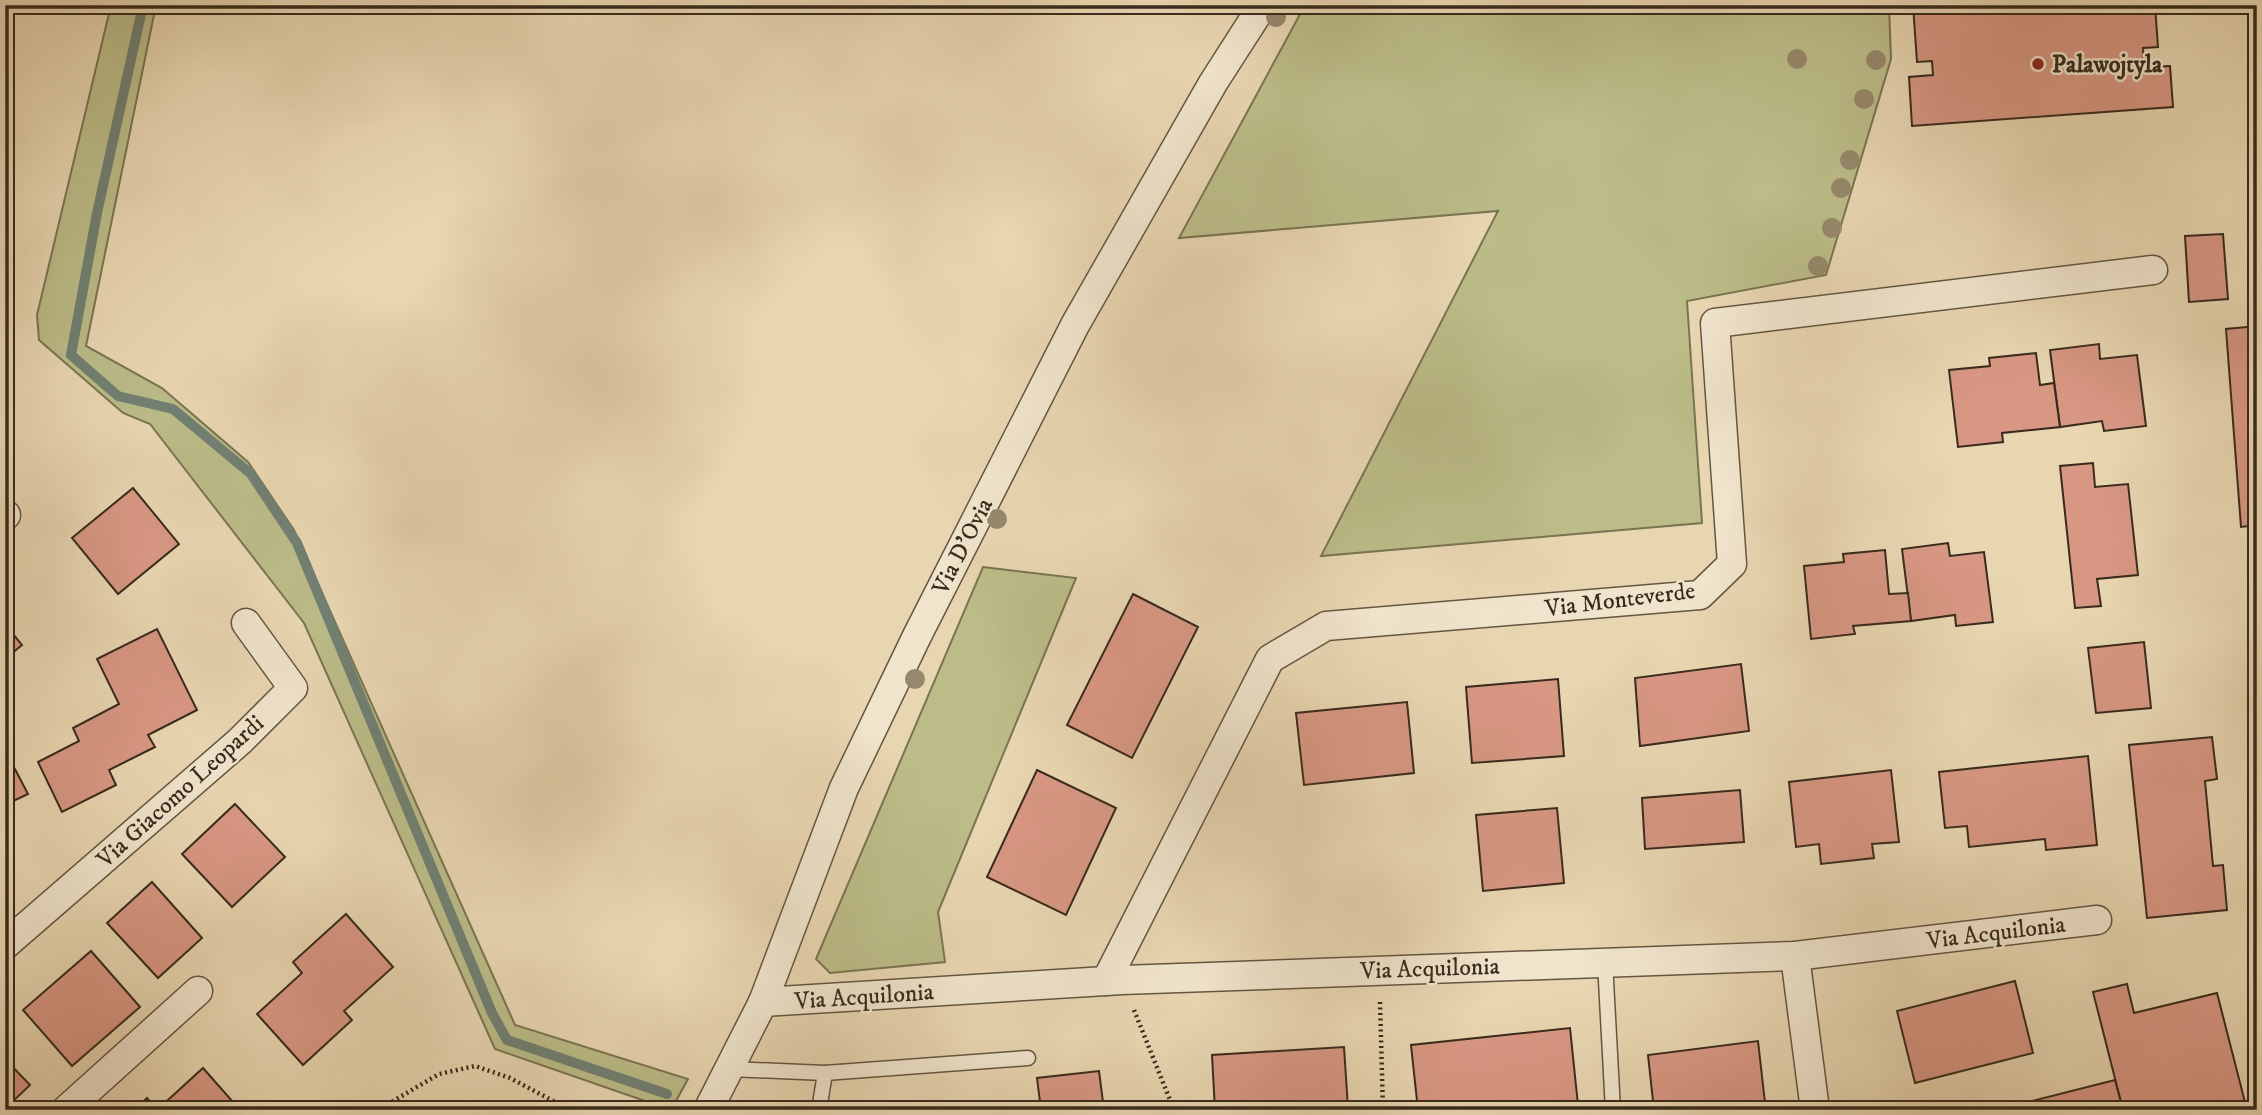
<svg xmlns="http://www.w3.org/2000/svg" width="2262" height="1115" font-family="'IM FELL DW Pica',serif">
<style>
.green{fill:#bbbc88;stroke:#7a7452;stroke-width:2}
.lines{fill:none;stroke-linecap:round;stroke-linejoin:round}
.stream{stroke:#718073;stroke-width:10}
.building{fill:#d89783;stroke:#382b1d;stroke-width:2}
.lane-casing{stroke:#645642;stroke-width:17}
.street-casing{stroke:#645642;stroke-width:31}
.path{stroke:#382b1d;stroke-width:4.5;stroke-dasharray:2 3.5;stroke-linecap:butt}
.lane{stroke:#f0e4cc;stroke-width:14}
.street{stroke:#f0e4cc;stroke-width:28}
.tree{fill:#96886b}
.poi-dot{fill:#8f2418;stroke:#f0e4cc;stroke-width:2.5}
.labels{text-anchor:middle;stroke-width:5;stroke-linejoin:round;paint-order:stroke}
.poi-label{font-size:24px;font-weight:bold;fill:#382b1d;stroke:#f0e4cc;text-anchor:start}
.street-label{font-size:24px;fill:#382b1d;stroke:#f0e4cc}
</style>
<rect width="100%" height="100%" fill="#e8d6b1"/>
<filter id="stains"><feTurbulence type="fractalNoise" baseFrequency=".00286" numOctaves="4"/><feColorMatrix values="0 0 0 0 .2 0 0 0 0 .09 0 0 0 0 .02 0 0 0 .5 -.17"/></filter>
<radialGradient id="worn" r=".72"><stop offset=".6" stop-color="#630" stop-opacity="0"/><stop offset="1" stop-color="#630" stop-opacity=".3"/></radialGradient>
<g class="green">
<path d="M111,5H156L86,346L162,388L248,462L294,530L515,1025L688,1079L671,1110L495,1049L304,623L150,424L123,413L39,340L37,315Z"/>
<path d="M1305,5H1889L1891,59L1826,275L1687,301L1702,523L1321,556L1498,211L1179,238Z"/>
<path d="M983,567L1076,578L938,912L945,962L830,973L816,959Z"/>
</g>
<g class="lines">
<path class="stream" d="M143,5L97,213L71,355L118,396L173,409L251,474L297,543L492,1013L507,1040L667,1094"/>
</g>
<g class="building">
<path d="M1913,5H2155L2158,47L2143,48L2144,67L2170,66L2173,107L1912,126L1909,77L1933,75L1932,61L1917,62Z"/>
<path d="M2223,234L2228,299L2189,302L2185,236Z"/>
<path d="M2257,326V525L2241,527L2226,329Z"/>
<path d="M2099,344L2100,359L2137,355L2146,426L2104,431L2102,421L2060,427L2050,350Z"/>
<path d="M2036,353L2040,385L2054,383L2060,427L2002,433L2003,442L1958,447L1949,370L1990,366L1989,358Z"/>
<path d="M2093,463L2095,487L2128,484L2138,575L2097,579L2101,606L2075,608L2060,466Z"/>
<path d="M133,488L179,544L118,594L72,538Z"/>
<path d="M1948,543L1950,556L1984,552L1993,622L1956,626L1955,615L1911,621L1902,549Z"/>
<path d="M1885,550L1889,594L1908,593L1911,621L1853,626L1855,634L1811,639L1804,566L1844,562L1843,554Z"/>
<path d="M1133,594L1198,627L1132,758L1067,725Z"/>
<path d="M5,624L22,645L5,659Z"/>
<path d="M157,629L197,710L148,735L155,747L109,770L116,785L62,812L38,762L79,741L73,728L119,704L97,659Z"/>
<path d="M2144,642L2151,708L2096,713L2088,648Z"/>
<path d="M1741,664L1749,731L1640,746L1635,678Z"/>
<path d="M1558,679L1564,756L1472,763L1466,687Z"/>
<path d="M1407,702L1414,773L1304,785L1296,713Z"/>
<path d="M2212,737L2217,779L2205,781L2213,866L2223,865L2227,910L2147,918L2129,745Z"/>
<path d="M5,750L28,794L5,805Z"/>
<path d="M2088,756L2097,845L2046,850L2045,839L1969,847L1967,826L1945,828L1939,772Z"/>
<path d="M1037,770L1116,808L1066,915L987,877Z"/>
<path d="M1891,770L1899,842L1872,844L1874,858L1821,864L1819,844L1796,847L1789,782Z"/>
<path d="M1740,790L1744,842L1645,849L1642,798Z"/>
<path d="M235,804L285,857L232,907L182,854Z"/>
<path d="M1557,808L1564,883L1483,891L1476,815Z"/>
<path d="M152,882L202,938L158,978L107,923Z"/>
<path d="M346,914L393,967L344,1011L352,1020L303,1065L257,1014L302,973L293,962Z"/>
<path d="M91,951L140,1007L72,1066L23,1010Z"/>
<path d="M2015,981L2033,1053L1915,1083L1897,1011Z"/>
<path d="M2127,984L2134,1013L2217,993L2247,1110H2123L2093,992Z"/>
<path d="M1570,1028L1578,1105L1535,1110H1418L1411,1045Z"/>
<path d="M1758,1041L1765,1103L1714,1110H1654L1648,1055Z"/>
<path d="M1344,1047L1348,1108L1313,1110H1215L1212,1055Z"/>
<path d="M5,1059L30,1085L5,1109Z"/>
<path d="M203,1068L240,1110H134L147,1098L157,1110Z"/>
<path d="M1099,1071L1104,1110H1041L1037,1078Z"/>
<path d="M2115,1080L2123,1110H2026L2024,1103Z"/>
<path d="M926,1102L927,1110H866Z"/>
</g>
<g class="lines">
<g class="lane-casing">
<g id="lane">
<path d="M1605,962L1613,1110"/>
<path d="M730,1069L825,1073L819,1110"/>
<path d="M825,1073L1028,1058"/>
</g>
</g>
<g class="street-casing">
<g id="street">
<path d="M5,516L6,515"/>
<path d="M5,945L240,741L293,688L246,623"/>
<path d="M1795,956L1815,1110"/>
<path d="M1106,981L1270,659L1326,626L1700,595L1732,564L1715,323L2153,270"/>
<path d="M763,1002L1122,980L1795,956L2097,920"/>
<path d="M66,1110L198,991"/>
<path d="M708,1110L763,1002L844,788L917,636L1075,325L1213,83L1263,5"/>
</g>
</g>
<g class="path">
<path d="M1380,1002L1383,1110"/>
<path d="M1134,1010L1174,1110"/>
<path d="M378,1110L439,1074L475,1066L510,1078L570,1110"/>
</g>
<use href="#lane" class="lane"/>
<use href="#street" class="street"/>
</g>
<g class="tree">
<circle cx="1276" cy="17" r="10"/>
<circle cx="1797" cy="59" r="10"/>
<circle cx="1876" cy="60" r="10"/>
<circle cx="1864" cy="99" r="10"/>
<circle cx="1850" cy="160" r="10"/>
<circle cx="1841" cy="188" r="10"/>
<circle cx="1832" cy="228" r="10"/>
<circle cx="1818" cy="266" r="10"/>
<circle cx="997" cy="519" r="10"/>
<circle cx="915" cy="679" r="10"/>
</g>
<circle class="poi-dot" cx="2038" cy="64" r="7"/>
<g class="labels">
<g class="poi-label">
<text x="2052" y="72">Palawojtyla</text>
</g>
<g class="street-label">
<text transform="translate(962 546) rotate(-63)" y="8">Via D'Ovia</text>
<text transform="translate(1620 599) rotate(-7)" y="8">Via Monteverde</text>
<text transform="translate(180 791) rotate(-42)" y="8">Via Giacomo Leopardi</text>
<text transform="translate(1996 932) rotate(-7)" y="8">Via Acquilonia</text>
<text transform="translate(1430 968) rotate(-2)" y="8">Via Acquilonia</text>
<text transform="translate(864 996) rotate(-4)" y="8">Via Acquilonia</text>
</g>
</g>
<rect width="2262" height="1115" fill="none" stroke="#e8d6b1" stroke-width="28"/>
<rect x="7" y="7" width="2248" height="1101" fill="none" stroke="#382b1d" stroke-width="3.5"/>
<rect x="14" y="14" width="2234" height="1087" fill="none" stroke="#382b1d" stroke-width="2"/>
<rect width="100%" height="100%" filter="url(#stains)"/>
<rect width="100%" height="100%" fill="url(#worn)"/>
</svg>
